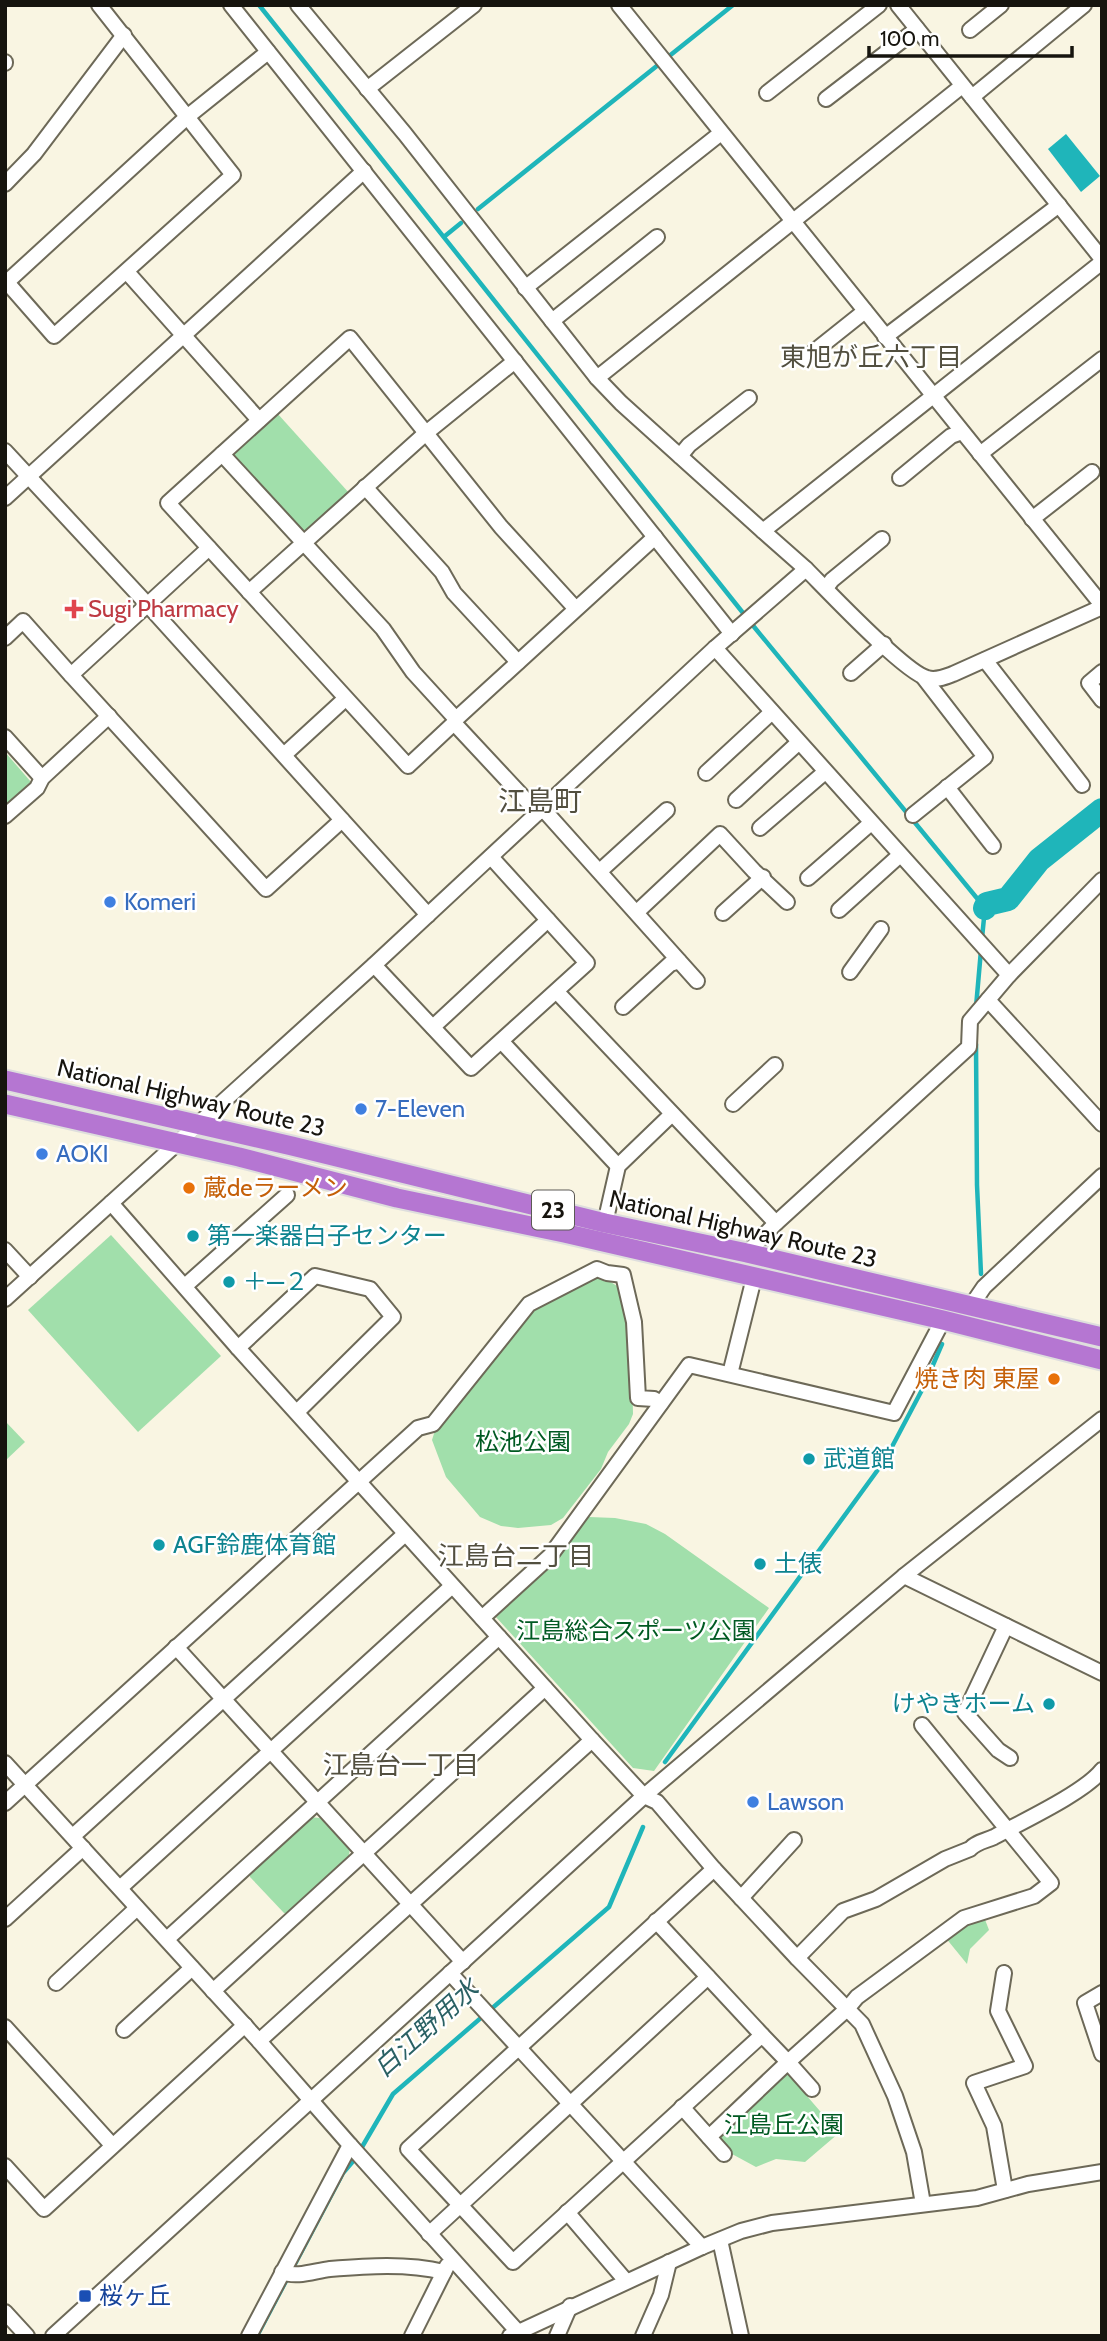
<svg xmlns="http://www.w3.org/2000/svg" width="1107" height="2341" font-family="Cabin,'Noto Sans JP',sans-serif">
<style>
.green{fill:#a1dfab}
.water{fill:#1fb5ba}
.lines{fill:none;stroke-linecap:round;stroke-linejoin:round}
.stream{stroke:#1fb5ba;stroke-width:4.5}
.river{stroke:#1fb5ba;stroke-width:24}
.minor-casing{stroke:#6d6958;stroke-width:18}
.highway-casing{stroke:#dededd;stroke-width:23}
.minor{stroke:#fff;stroke-width:14}
.highway{stroke:#b576d2;stroke-width:19}
.health-dot{fill:#e0444e;stroke:#fff;stroke-width:2.5}
.shop-dot{fill:#3f7fe0;stroke:#fff;stroke-width:2.5}
.food-dot{fill:#e8710a;stroke:#fff;stroke-width:2.5}
.culture-dot{fill:#0f9aa8;stroke:#fff;stroke-width:2.5}
.transit-dot{fill:#1a4fb4;stroke:#fff;stroke-width:2.5}
.labels{text-anchor:middle;stroke-width:5;stroke-linejoin:round;paint-order:stroke}
.shield{fill:#fff;stroke:#5c5a56;stroke-width:2}
.shield-label{font-size:23px;font-weight:bold;fill:#16140e}
.health-label{font-size:24px;fill:#be3a42;stroke:#fff;text-anchor:start}
.shop-label{font-size:24px;fill:#366cbe;stroke:#fff;text-anchor:start}
.street-label{font-size:24px;fill:#16140e;stroke:#fff}
.food-label{font-size:24px;fill:#c56008;stroke:#fff;text-anchor:start}
.culture-label{font-size:24px;fill:#0d838f;stroke:#fff;text-anchor:start}
.park-label{font-size:24px;fill:#005a22;stroke:#fff}
.transit-label{font-size:24px;fill:#164399;stroke:#fff;text-anchor:start}
.neighbourhood-label{font-size:26px;fill:#524f3f;stroke:#fff}
.water-label{font-size:26px;font-style:italic;fill:#2a6164;stroke:#fff}
.quarter-label{font-size:28px;fill:#524f3f;stroke:#fff}
</style>
<rect width="100%" height="100%" fill="#f9f5e2"/>
<g class="green">
<path d="M277,413L350,494L308,531L301,530L234,459V451Z"/>
<path d="M5,752L31,782L5,805Z"/>
<path d="M111,1235L221,1356L138,1432L28,1310Z"/>
<path d="M600,1275L620,1288L631,1321L633,1414L629,1424L608,1452L601,1469L563,1518L551,1525L518,1528L501,1526L480,1517L446,1477L432,1440L437,1424L531,1308Z"/>
<path d="M5,1421L25,1442L5,1461Z"/>
<path d="M589,1517L615,1518L646,1524L665,1534L769,1608L654,1771L633,1768L495,1616L556,1561Z"/>
<path d="M309,1817L320,1818L350,1849L348,1860L289,1914L284,1913L250,1877L249,1869Z"/>
<path d="M984,1917L989,1930L970,1949L967,1964L945,1937Z"/>
<path d="M787,2073L839,2133L805,2162L776,2159L756,2167L732,2154L716,2137Z"/>
</g>
<path class="water" d="M1066,134L1100,176L1081,192L1048,149Z"/>
<g class="lines">
<g class="stream">
<path d="M259,5L755,628L985,908L982,938"/>
<path d="M478,209L733,5"/>
<path d="M445,236L461,223"/>
<path d="M976,1007L981,950"/>
<path d="M976,1044L977,1185L981,1274"/>
<path d="M665,1762L885,1460L923,1388L942,1344"/>
<path d="M257,2336L343,2173L355,2159L393,2094L609,1907L643,1827"/>
</g>
<path class="river" d="M985,908L987,904L1008,899L1039,860L1102,810"/>
<g class="minor-casing">
<g id="minor">
<path d="M231,5L732,634"/>
<path d="M298,5L405,134L597,378L621,403L763,531L1102,262"/>
<path d="M619,5L1102,605"/>
<path d="M898,5L1102,259"/>
<path d="M970,30L1001,5"/>
<path d="M5,62V63"/>
<path d="M367,89L474,5"/>
<path d="M767,93L879,5"/>
<path d="M972,97L1084,5"/>
<path d="M826,99L917,29"/>
<path d="M5,184L34,154L124,35"/>
<path d="M127,272L259,420"/>
<path d="M5,280L54,336L233,175L99,5"/>
<path d="M7,282L187,117L268,52"/>
<path d="M525,288L721,133"/>
<path d="M552,321L657,237"/>
<path d="M885,337L1059,205"/>
<path d="M806,358L865,311"/>
<path d="M597,378L962,86"/>
<path d="M5,451L147,604L428,915"/>
<path d="M222,454L383,629L413,672L456,719"/>
<path d="M980,454L1102,359"/>
<path d="M680,456L689,445L749,398"/>
<path d="M900,478L951,436L962,432"/>
<path d="M365,487L442,572L454,593L518,662"/>
<path d="M5,498L364,171"/>
<path d="M1032,519L1092,472"/>
<path d="M763,531L806,569"/>
<path d="M209,548L71,675L266,889L342,820"/>
<path d="M826,588L832,580L882,539"/>
<path d="M249,592L426,433L515,361"/>
<path d="M576,609L501,527L350,338L168,503L408,766L454,723L456,719L655,537"/>
<path d="M5,638L23,621L71,675"/>
<path d="M715,648L1009,975"/>
<path d="M985,660L1082,785"/>
<path d="M1102,672L1089,683L1102,700"/>
<path d="M851,673L884,644"/>
<path d="M454,723L538,813"/>
<path d="M5,737L42,778"/>
<path d="M285,754L345,699"/>
<path d="M706,773L772,712"/>
<path d="M947,787L993,846"/>
<path d="M736,800L798,743"/>
<path d="M543,809L697,981"/>
<path d="M913,815L985,757L924,678"/>
<path d="M5,816L37,788L42,778L109,716"/>
<path d="M760,828L825,772"/>
<path d="M600,871L667,810"/>
<path d="M808,878L871,823"/>
<path d="M839,910L900,855"/>
<path d="M637,912L720,834L754,871L787,902"/>
<path d="M723,913L763,877"/>
<path d="M374,965L471,1068L587,963L491,857"/>
<path d="M850,972L881,929"/>
<path d="M557,992L776,1223"/>
<path d="M988,1000L1102,1124"/>
<path d="M623,1007L670,964L679,961"/>
<path d="M433,1027L548,920"/>
<path d="M502,1042L618,1166"/>
<path d="M733,1104L775,1065"/>
<path d="M111,1203L238,1348L592,1740L644,1796L657,1802L714,1869L797,1958L862,2024L895,2096L914,2152L923,2204"/>
<path d="M605,1223L618,1166L672,1114"/>
<path d="M5,1250L30,1277"/>
<path d="M747,1253L776,1223L969,1047L970,1021L1009,975L1102,880"/>
<path d="M185,1286L287,1195"/>
<path d="M5,1299L374,965L715,648L806,569C827,590 904,672 927,678C936,681 945,677 953,674L1102,607"/>
<path d="M971,1306L984,1287L1102,1176"/>
<path d="M238,1348L315,1276L370,1289L393,1317L297,1412"/>
<path d="M730,1374L754,1278"/>
<path d="M904,1576L1102,1673"/>
<path d="M482,1618L550,1556L689,1365L894,1413L943,1320"/>
<path d="M1006,1626L965,1713L998,1750L1010,1758"/>
<path d="M176,1647L463,1962"/>
<path d="M5,1763L259,2041L350,2145L249,2336"/>
<path d="M5,1803L418,1428L433,1424L529,1304L597,1269L607,1273L623,1275L634,1322L638,1398L654,1399L661,1403"/>
<path d="M73,1836L405,1534"/>
<path d="M714,1869L408,2149L513,2262L762,2035L788,2062L847,2009L857,1997L964,1918L1034,1896L1051,1883L922,1725"/>
<path d="M120,1888L452,1586"/>
<path d="M741,1898L794,1840"/>
<path d="M5,1919L83,1848"/>
<path d="M656,1921L762,2035"/>
<path d="M167,1939L499,1637"/>
<path d="M797,1958L843,1911L876,1899L945,1859L970,1849C976,1842 985,1841 994,1837C1021,1822 1084,1793 1102,1770"/>
<path d="M450,1973L702,2247"/>
<path d="M1004,1973L998,2011L1025,2066L974,2083L994,2126L1005,2190"/>
<path d="M56,1983L137,1908"/>
<path d="M213,1991L545,1688"/>
<path d="M1102,1993L1085,2003L1102,2054"/>
<path d="M5,2027L112,2145"/>
<path d="M124,2030L192,1968"/>
<path d="M259,2041L592,1740"/>
<path d="M682,2107L724,2154"/>
<path d="M709,2137L788,2062L812,2089"/>
<path d="M350,2145L518,2332"/>
<path d="M5,2166L44,2209L245,2025"/>
<path d="M567,2212L626,2281"/>
<path d="M429,2234L708,1977"/>
<path d="M720,2240L741,2336"/>
<path d="M282,2272C297,2278 314,2271 330,2269C367,2266 407,2263 444,2272"/>
<path d="M5,2312L27,2336"/>
<path d="M53,2336L644,1796L904,1576L1102,1419"/>
<path d="M412,2336L447,2266"/>
<path d="M510,2336L702,2247L741,2231L772,2223L977,2198L1028,2184L1102,2172"/>
<path d="M557,2336L570,2306"/>
<path d="M643,2336L661,2295L669,2262"/>
</g>
</g>
<g class="highway-casing">
<g id="highway">
<path d="M5,1080L292,1146L605,1223L747,1253L1102,1337"/>
<path d="M5,1104L239,1157L397,1198L564,1233L943,1320L1102,1360"/>
</g>
</g>
<use href="#minor" class="minor"/>
<use href="#highway" class="highway"/>
</g>
<path class="health-dot" d="M70.5 598.5h7v7h7v7h-7v7h-7v-7h-7v-7h7z"/>
<g class="shop-dot">
<circle cx="110" cy="902" r="7"/>
<circle cx="361" cy="1109" r="7"/>
<circle cx="42" cy="1154" r="7"/>
<circle cx="753" cy="1802" r="7"/>
</g>
<g class="food-dot">
<circle cx="189" cy="1188" r="7"/>
<circle cx="1054" cy="1379" r="7"/>
</g>
<g class="culture-dot">
<circle cx="193" cy="1236" r="7"/>
<circle cx="229" cy="1282" r="7"/>
<circle cx="809" cy="1459" r="7"/>
<circle cx="159" cy="1545" r="7"/>
<circle cx="760" cy="1564" r="7"/>
<circle cx="1049" cy="1704" r="7"/>
</g>
<rect class="transit-dot" x="78" y="2289" width="14" height="14" rx="3.5"/>
<g class="labels">
<rect class="shield" x="532" y="1190.5" width="42" height="39" rx="5"/>
<g class="shield-label">
<text x="553" y="1218">23</text>
</g>
<g class="health-label">
<text x="88" y="617">Sugi Pharmacy</text>
</g>
<g class="shop-label">
<text x="124" y="910">Komeri</text>
<text x="375" y="1117">7-Eleven</text>
<text x="56" y="1162">AOKI</text>
<text x="767" y="1810">Lawson</text>
</g>
<g class="street-label">
<text transform="translate(191 1098) rotate(13)" y="8">National Highway Route 23</text>
<text transform="translate(743 1229) rotate(13)" y="8">National Highway Route 23</text>
</g>
<g class="food-label">
<text x="203" y="1196">蔵deラーメン</text>
<text x="1040" y="1387" text-anchor="end">焼き肉 東屋</text>
</g>
<g class="culture-label">
<text x="207" y="1244">第一楽器白子センター</text>
<text x="243" y="1290">＋―２</text>
<text x="823" y="1467">武道館</text>
<text x="173" y="1553">AGF鈴鹿体育館</text>
<text x="774" y="1572">土俵</text>
<text x="1035" y="1712" text-anchor="end">けやきホーム</text>
</g>
<g class="park-label">
<text x="523" y="1450">松池公園</text>
<text x="636" y="1639">江島総合スポーツ公園</text>
<text x="784" y="2133">江島丘公園</text>
</g>
<g class="transit-label">
<text x="99" y="2304">桜ヶ丘</text>
</g>
<g class="neighbourhood-label">
<text x="871" y="366">東旭が丘六丁目</text>
<text x="516" y="1565">江島台二丁目</text>
<text x="401" y="1774">江島台一丁目</text>
</g>
<g class="water-label">
<text transform="translate(426 2028) rotate(-42)" y="9">白江野用水</text>
</g>
<g class="quarter-label">
<text x="540" y="811">江島町</text>
</g>
</g>
<rect width="1107" height="2341" fill="none" stroke="#16140e" stroke-width="14"/>
<path d="M869 46v10h203v-10" fill="none" stroke="#16140e" stroke-width="3.5"/>
<text x="880" y="46" font-size="21" fill="#16140e" stroke="#ffffff" stroke-width="5" paint-order="stroke">100 m</text>
</svg>
